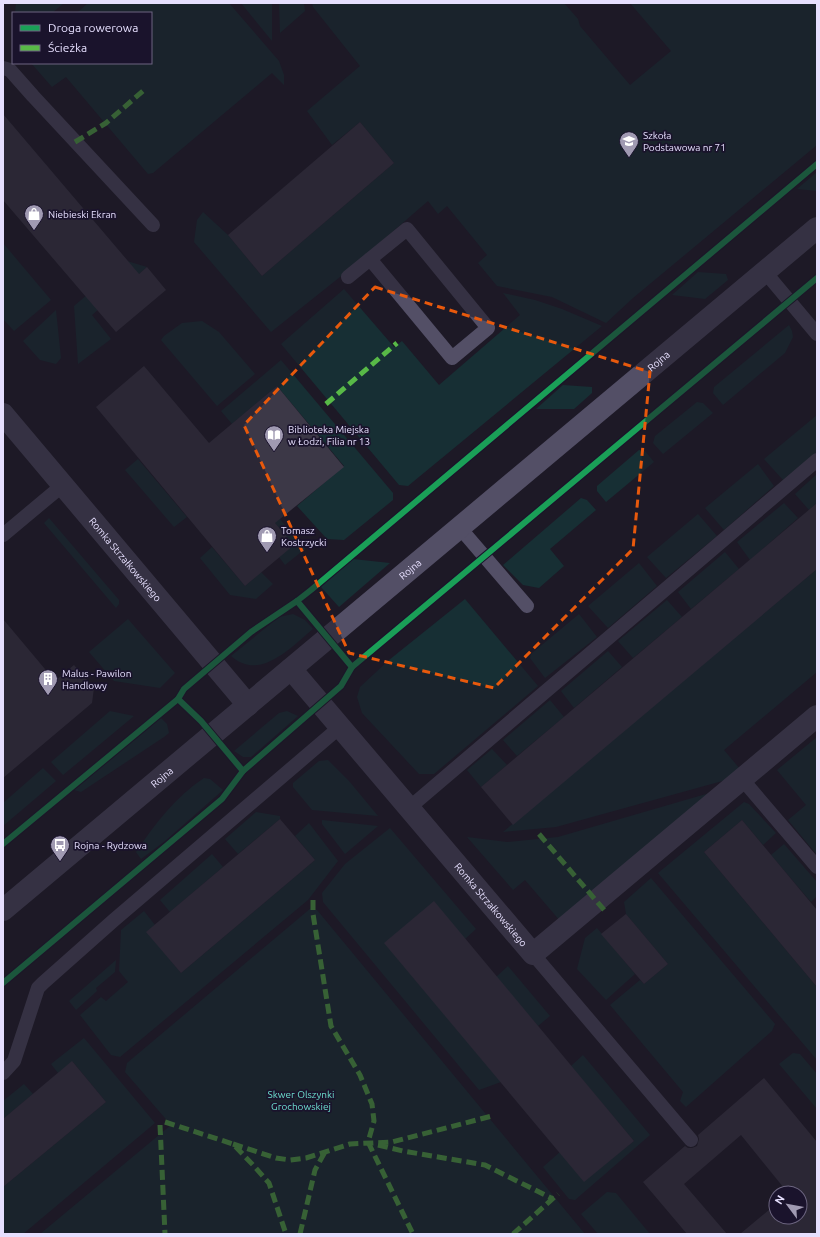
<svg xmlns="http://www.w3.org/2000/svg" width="820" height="1237" font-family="Ubuntu,sans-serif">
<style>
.green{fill:#172f34}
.building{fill:#3c3847}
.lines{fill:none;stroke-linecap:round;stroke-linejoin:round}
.service{stroke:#534f66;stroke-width:14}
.minor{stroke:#534f66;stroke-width:22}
.tertiary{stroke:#534f66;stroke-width:22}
.quiet{stroke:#58b947;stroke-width:5;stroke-dasharray:10 5;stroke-linecap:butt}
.cycleway-casing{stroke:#1a132c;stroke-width:8}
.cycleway{stroke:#1a9f57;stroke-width:6}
.marked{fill:none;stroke:#e8590c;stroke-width:3;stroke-dasharray:8 5;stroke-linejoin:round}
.labels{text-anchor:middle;stroke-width:3.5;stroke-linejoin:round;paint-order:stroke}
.poi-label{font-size:10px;fill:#e6dffe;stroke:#1a132c;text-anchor:start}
.street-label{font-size:10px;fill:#e6dffe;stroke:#1a132c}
.park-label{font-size:10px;fill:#6cddcd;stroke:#1a132c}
</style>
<rect width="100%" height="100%" fill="#1d1926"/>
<g class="green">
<path d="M16,3H64L52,13H15Z"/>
<path d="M88,3H229L279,61L284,75V85L272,73L153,173L148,174L66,77L52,87L31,63H151V13H77Z"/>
<path d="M241,3H272V41Z"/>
<path d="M279,3H304L305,11L280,33Z"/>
<path d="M312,3H564L578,19L580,26L630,85L671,51L630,3H817V145L633,298L606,323L552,297L497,286L478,263L487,255L447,206L438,214L428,201L345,273L271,332L194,242L197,220L203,212L228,235L262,276L394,163L360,122L332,145L307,111L360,66L313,7Z"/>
<path d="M817,172V191L797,189Z"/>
<path d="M3,243L51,300L14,331L3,319Z"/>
<path d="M127,261L147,267L92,315L111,339L78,364L74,306Z"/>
<path d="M698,272L726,274L728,280L705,299L672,295Z"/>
<path d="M344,289L394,347L402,341L439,385L520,315L503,293L535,300L562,309L602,326L408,486L399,485L281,344Z"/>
<path d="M56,310L61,358L56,364L40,360L23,341Z"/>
<path d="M202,321L219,332L255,374L217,406L161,340L164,336L182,323Z"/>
<path d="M789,325L792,331L793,337L785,353L723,405L713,393L714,387Z"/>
<path d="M281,360L393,493V500L344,540L327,539L297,506L344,466L277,386L232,424L221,411Z"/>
<path d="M563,385L592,387V393L574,409H536Z"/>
<path d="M697,402L703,403L713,413L663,454L653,443L655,436Z"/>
<path d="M817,415V452L783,480L764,459Z"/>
<path d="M639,450L645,451L654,462L606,502L597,491V486Z"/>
<path d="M138,459L187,517L174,527L125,470Z"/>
<path d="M758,464L774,486L724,530L705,508Z"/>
<path d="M817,474V503L809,510L795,494Z"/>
<path d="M581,498L587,500L596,510L550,549L564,566L539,588L523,585L503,565Z"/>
<path d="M784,503L798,518L750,560L737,542Z"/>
<path d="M698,514L717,536L666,578L647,557Z"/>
<path d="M49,518L119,600V604L116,608L44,523Z"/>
<path d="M279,518L305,549L285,565L279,557L293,545L274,522Z"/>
<path d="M212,547L245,586L261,572L273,584L256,599L230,595L200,558Z"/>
<path d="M725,552L739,569L691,609L678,592Z"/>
<path d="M353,559L390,563L339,607L321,587Z"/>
<path d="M639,563L657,586L608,628L588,606Z"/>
<path d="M817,569V672L724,750L740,769L726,780L556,827L503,832Z"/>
<path d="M465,599L538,686L434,774H419L362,713L357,697L360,687L389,660Z"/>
<path d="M667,600L682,617L633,658L618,641Z"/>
<path d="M293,614L305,620L313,629C291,647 260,682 231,656L279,617Z"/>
<path d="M579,614L597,637L545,678L530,658L531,654Z"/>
<path d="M128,619L175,673L160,688L114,681L89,652Z"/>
<path d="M608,651L622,667L574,708L561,691Z"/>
<path d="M550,700L564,717L517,756L503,740Z"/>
<path d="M110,711L134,716L63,775L51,762Z"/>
<path d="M287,711L298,716L251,757H243L234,751L279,713Z"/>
<path d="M161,718L167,724L169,733L164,737L81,792L74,790Z"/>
<path d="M817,737V855L788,820L806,805L777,770Z"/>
<path d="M492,749L507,765L481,787L467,770Z"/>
<path d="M328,760L349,781L378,816L312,810L293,787V783L319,761Z"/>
<path d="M43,768L56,781L3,826V803Z"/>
<path d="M204,778L210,779L223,790L165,841L141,859L136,852C155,824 175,797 204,778Z"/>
<path d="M713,792L561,922L525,880L513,890L467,837L507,842L558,837Z"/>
<path d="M744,802L749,804L776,833L763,845L742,820L704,852L817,987V1060L658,873Z"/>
<path d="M256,812L280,816V819L238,854L225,839Z"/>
<path d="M322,820L378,826L345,854L322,824Z"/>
<path d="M309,823L338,861L308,900L120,1057L111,1055L80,1015L101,997L106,1001L128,982L119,971L121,930L144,911L155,925L147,932L181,973L315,860L295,836Z"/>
<path d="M390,828L476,929L465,939L501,1082L479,1090L323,902L322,893L345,864Z"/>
<path d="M784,844L817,882V896L811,902L771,855Z"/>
<path d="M212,854L223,867L170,912L160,900Z"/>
<path d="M651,878L775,1024L772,1031L686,1107L680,1101L683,1092L610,1005L640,980L644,984L668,964L626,914L624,902Z"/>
<path d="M311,908L317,910L585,1234H40L171,1125L125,1072L127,1063Z"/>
<path d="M597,928L635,974L606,1000L577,969L585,938Z"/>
<path d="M116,960L115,972L96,988L97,991L76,1010L69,1001Z"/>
<path d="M508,966L550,1016L538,1026L496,977Z"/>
<path d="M84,1038L155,1123L23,1234H3V1187L106,1102L73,1062L58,1073L51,1064Z"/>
<path d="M793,1053L800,1054L817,1074V1109L779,1064Z"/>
<path d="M583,1055L650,1135L575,1200L569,1199L543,1167L560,1152L584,1181L634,1141L571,1066Z"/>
<path d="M24,1084L33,1094L3,1119V1101Z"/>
<path d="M607,1192L616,1193L650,1234H598L581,1214Z"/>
</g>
<g class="building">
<path d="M3,114L139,274L147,267L166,290L116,332L3,200Z"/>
<path d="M360,122L394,163L262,276L228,235Z"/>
<path d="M144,366L209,443L277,386L344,467L275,523L294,545L245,586L96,407Z"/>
<path d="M817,503V569L513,825L481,787Z"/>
<path d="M3,619L55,681L74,665L94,688L92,703L3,778Z"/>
<path d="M280,819L315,860L181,973L146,932Z"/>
<path d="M742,820L817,910V987L704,852Z"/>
<path d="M434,901L634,1141L584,1182L384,943Z"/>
<path d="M626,914L668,964L644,984L601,934Z"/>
<path d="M72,1061L106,1102L3,1187V1119Z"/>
<path d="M764,1078L817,1142V1234H740L776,1204V1217H800V1193H788L741,1135L684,1184L727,1234H687L643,1182L685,1146L688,1148H692L697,1146L699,1139L698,1135Z"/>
</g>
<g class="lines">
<g class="service">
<path d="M3,68L10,70L33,96L153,225"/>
<path d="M765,272L817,334"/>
<path d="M348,277L407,229L488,328L452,358L370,259"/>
<path d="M460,528L527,606"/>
<path d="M3,535L63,485"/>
<path d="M742,779L817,867"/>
<path d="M409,808L817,460"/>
<path d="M533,954L691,1140"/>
<path d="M3,1073L14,1061L38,988L43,983L114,920L340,727"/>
</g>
<g class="minor">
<path id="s1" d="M3,414L248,705"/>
<path id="s2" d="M291,669L533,954L817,716"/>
</g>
<path class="tertiary" id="s3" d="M3,910L817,228"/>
<g class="quiet">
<path d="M75,142L106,123L143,91"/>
<path d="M326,404L397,343"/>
<path d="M539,834L605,911"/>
<path d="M313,900V914L331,1026L360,1075L372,1104L374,1121L368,1142L413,1234"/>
<path d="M165,1122L233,1144L254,1166L269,1183L286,1234"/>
<path d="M160,1125L165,1234"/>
<path d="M233,1144L276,1158L290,1160L306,1158L350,1144L392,1142L492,1116"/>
<path d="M378,1145L403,1151L485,1165L553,1199"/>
<path d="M300,1234L315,1170L325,1152"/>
<path d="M513,1234L558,1194"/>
</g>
<g class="cycleway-casing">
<g id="cycleway">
<path d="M297,601L352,667"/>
<path d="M178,699L201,721L243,771"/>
<path d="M3,844L178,699L184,689L251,632L297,601L311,590L817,164"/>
<path d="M3,983L222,799L243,771L341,686L352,667L817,278"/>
</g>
</g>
<use href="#cycleway" class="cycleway"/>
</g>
<path d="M0 0H820V1237H0ZM375,287L650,372L633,549L494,688L349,653L244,425Z" fill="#1d1926" fill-opacity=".55" fill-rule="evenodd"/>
<path class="marked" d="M375,287L650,372L633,549L494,688L349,653L244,425Z"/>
<defs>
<g id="school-pin" transform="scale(1)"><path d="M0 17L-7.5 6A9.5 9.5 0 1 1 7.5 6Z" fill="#a09ab2" stroke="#1a132c"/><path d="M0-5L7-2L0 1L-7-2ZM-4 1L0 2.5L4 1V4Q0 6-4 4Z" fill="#fff"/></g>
<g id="shop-pin" transform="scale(1)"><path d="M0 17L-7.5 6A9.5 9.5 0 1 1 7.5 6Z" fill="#a09ab2" stroke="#1a132c"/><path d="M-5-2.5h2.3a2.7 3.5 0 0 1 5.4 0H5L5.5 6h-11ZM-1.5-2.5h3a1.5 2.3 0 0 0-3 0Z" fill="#fff"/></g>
<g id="library-pin" transform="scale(1)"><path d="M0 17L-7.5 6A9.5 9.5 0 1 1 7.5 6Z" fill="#a09ab2" stroke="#1a132c"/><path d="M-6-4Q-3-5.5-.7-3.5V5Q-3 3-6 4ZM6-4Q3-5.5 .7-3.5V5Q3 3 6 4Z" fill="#fff"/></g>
<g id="building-pin" transform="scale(1)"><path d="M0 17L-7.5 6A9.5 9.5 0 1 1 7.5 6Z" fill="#a09ab2" stroke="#1a132c"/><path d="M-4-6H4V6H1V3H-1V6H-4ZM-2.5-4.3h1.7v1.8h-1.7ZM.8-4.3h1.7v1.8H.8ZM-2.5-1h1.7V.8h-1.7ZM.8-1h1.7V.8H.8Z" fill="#fff"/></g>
<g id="bus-pin" transform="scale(1)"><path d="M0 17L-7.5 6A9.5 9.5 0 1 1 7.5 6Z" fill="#a09ab2" stroke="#1a132c"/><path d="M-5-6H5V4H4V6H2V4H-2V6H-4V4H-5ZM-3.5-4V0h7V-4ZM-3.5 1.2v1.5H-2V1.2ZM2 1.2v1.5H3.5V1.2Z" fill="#fff"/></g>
</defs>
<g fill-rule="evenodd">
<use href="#school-pin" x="629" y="141"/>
<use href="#shop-pin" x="34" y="214"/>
<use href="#library-pin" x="274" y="435"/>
<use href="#shop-pin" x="267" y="536"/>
<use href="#building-pin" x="48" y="679"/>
<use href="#bus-pin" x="60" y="845"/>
</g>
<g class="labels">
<g class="poi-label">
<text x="643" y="139">Szkoła<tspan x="643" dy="12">Podstawowa nr 71</tspan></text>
<text x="48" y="218">Niebieski Ekran</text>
<text x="288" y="433">Biblioteka Miejska<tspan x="288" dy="12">w Łodzi, Filia nr 13</tspan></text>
<text x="281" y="534">Tomasz<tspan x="281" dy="12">Kostrzycki</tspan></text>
<text x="62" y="677">Malus - Pawilon<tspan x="62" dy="12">Handlowy</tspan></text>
<text x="74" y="849">Rojna - Rydzowa</text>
</g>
<g class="street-label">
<text dy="4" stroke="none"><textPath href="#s3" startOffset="855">Rojna</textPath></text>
<text dy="4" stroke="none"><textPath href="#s1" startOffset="190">Romka Strzałkowskiego</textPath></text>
<text dy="4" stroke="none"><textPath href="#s3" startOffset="531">Rojna</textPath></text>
<text dy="4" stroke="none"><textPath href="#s3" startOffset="207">Rojna</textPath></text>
<text dy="4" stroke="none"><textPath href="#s2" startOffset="309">Romka Strzałkowskiego</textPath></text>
</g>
<g class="park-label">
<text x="301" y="1098">Skwer Olszynki<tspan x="301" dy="12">Grochowskiej</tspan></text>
</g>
</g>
<rect width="820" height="1237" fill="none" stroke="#e6dffe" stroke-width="8"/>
<rect x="12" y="12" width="140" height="52" fill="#1a132c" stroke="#6c6580"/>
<rect x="20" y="25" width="20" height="6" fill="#1a9f57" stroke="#6c6580"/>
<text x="48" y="32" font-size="12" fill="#e6dffe">Droga rowerowa</text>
<rect x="20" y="45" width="20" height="6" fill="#58b947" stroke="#6c6580"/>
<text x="48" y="52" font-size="12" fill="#e6dffe">Ścieżka</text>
<g transform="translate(788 1205) rotate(302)"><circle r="19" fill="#1a132c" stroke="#6c6580"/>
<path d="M0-3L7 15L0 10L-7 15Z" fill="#a09ab2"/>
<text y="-6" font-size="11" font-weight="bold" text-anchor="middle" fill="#e6dffe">N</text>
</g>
</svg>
